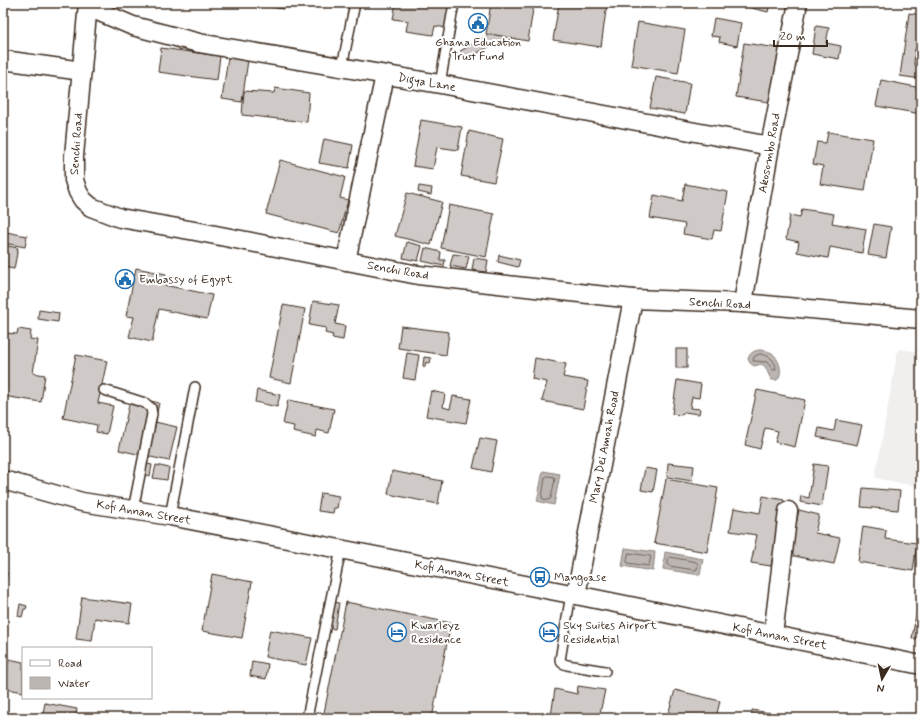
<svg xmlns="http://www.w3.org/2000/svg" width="924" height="721" font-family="Mynerve,sans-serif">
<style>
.built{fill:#f1efee}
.water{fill:#bcb6b3;stroke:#887e77}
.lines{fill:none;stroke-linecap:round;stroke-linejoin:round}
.shore{stroke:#6f625a;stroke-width:1}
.building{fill:#cfcac7;stroke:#3b2a1e}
.lane-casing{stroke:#3b2a1e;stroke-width:12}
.street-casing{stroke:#3b2a1e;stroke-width:21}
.lane{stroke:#fff;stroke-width:9}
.street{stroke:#fff;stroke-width:18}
.labels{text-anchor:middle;stroke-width:4;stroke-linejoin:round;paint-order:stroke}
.poi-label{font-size:12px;fill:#3b2a1e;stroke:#fff;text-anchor:start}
.street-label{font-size:12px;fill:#3b2a1e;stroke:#fff}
</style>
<rect width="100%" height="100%" fill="#fff"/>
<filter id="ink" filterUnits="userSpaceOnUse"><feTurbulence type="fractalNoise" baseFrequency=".025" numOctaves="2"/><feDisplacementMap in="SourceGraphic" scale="8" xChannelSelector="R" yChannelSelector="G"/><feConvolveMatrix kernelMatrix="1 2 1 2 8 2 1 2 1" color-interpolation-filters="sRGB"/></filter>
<g filter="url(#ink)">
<path class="built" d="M898,349L921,352V487L875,478Z"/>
<g class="water">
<path d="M759,350C764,350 768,351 772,353C779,359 784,373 777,380H772C769,377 767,370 765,366L761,364L754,366L750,363L748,359C750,353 753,351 759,350Z"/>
<path d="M543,471L560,474L554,505L537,501Z"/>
<path d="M625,548L655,552L653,571L622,566Z"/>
<path d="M665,552L703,559L700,575L663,569Z"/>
</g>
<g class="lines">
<g class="shore">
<path d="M760,354C770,355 776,361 776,370H773L767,362L753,361L754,357Z"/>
<path d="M548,476L554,477L555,479L551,498L549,500L543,499L542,497L545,478Z"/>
<path d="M629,553L650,556L651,557L649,565L648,566L628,563L627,561Z"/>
<path d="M670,557L696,562L698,564L697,569L695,570L669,566L668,564V558Z"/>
</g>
</g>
<g class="building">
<path d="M245,3H284L283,9Z"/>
<path d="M396,3H456L452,29L435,26L433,35L406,31L408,21L393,19Z"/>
<path d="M491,3H534L528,41L486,34Z"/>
<path d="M559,3H607L601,47L553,40Z"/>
<path d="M735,3H770L768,12L735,4Z"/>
<path d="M909,13L921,15V49H915L914,64L921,65V79L900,76Z"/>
<path d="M714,18L741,23L737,46L719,42L720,37L711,36Z"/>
<path d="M638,22L685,30L678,73L631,65Z"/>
<path d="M816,26L829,28L826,43L841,46L839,59L812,54Z"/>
<path d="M490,34L507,37L472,56L455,54Z"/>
<path d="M744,43L784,49L775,103L736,97Z"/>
<path d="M161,48L220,56L217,80L158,72Z"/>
<path d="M228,57L248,60L242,102L222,99Z"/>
<path d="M656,77L690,83L685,114L650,108Z"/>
<path d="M881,80L921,88V114L876,106Z"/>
<path d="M275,88L309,93L307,122L242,115L244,91L274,93Z"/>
<path d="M421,120L462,127L458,150L437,147L433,169L413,166Z"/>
<path d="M469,131L503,139L494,182L461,176Z"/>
<path d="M828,132L873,139L865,191L820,184L823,166L813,164L817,142L826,143Z"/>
<path d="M324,139L353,145L349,168L319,163Z"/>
<path d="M280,160L345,177L340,198L348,200L339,233L266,214Z"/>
<path d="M685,184L728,192L721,231L714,230L712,239L683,234L685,224L650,218L654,195L682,201Z"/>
<path d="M419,186L432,188L431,195L418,192Z"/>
<path d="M407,193L442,202L431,245L395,236Z"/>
<path d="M449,205L494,214L486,257L441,248Z"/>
<path d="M802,209L834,214L832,223L866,229L862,253L830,247L828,258L797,252L799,242L786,239L790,215L800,217Z"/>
<path d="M874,224L891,227L886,258L868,255Z"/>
<path d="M6,232L27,236L25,247L4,243Z"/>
<path d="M407,242L422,246L418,261L403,258Z"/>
<path d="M3,245L18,248L14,269L3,267Z"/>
<path d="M425,248L441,252L440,260H445L444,266L422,261Z"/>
<path d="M453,254L469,256L466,269L450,266Z"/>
<path d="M499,255L520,260L518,267L498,262Z"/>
<path d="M474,258L488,260L486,272L472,270Z"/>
<path d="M136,268L166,274L164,285L212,295L207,319L159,309L152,342L129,337L134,317L126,316Z"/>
<path d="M313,301L339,305L335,324L345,326L343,340L332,338L333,335L325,333L326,328L309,325Z"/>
<path d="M283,305L305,309L291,383L269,378Z"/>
<path d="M39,310L59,313L58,322L38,319Z"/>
<path d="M401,326L449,332L446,355L398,348Z"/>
<path d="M18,329L31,331L30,339L38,340L33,373L45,375L41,402L3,396V348L5,333L17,334Z"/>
<rect x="676" y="349" width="11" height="19"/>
<path d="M407,353L419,355L415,380L403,378Z"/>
<path d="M76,355L107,361L98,403L113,406L107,434L96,432L97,425L63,418Z"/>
<path d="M424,357L431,358L430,363L426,362L425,367L423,366Z"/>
<path d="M535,358L566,364L563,377L588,381L583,409L542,401L547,382L532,379Z"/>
<path d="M677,380L701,384L699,398L692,397L690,408L700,409L699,414L684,412L681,415L672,414Z"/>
<path d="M257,390L280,395L277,407L255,402Z"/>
<path d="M757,390L805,400L795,447L775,442L778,431L765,428L760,449L745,445Z"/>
<path d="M431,391L445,394L443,407L450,409L453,396L471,399L466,423L426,416Z"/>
<path d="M131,396L159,403L155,422L177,427L169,461L119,450Z"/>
<path d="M288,400L334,409L329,433L317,430L316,437L293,432L294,426L283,424Z"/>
<path d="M836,420L862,425L857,445L817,437L819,428L834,431Z"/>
<path d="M480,438L497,441L491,472L473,468Z"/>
<path d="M141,463L152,465L150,476L138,473Z"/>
<path d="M668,463L694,466L692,481L667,477Z"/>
<path d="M814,464L828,466L822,506L800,502L801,496L809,498Z"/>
<path d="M156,465L169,468L167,480L153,478Z"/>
<path d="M645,468L657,470L653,492L641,490Z"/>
<path d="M392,471L442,481L438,504L388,494Z"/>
<path d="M666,479L718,488L707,552L654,543Z"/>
<path d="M863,488L900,491L898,510L861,507Z"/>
<path d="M321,493L339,496L337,508H334L333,513L318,511Z"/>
<path d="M763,496L784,500L771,566L751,563L757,535L730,531L734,508L760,513Z"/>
<path d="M799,510L819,515L815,533L840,538L834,564L789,555Z"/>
<path d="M863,526L886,530L885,539L917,543L913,571L858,562Z"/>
<path d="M3,572L7,573L3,594Z"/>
<path d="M212,574L252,582L242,638L202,631Z"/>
<path d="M82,597L132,604L129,623L95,618L92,641L76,639Z"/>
<path d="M324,601L339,603L335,629L321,627Z"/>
<path d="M346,602L451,623L432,718H323Z"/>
<path d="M20,604L27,606L26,609H24L22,617L18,616Z"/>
<path d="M917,609L921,610V640L912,638Z"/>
<path d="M270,630L312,638L306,665L265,657Z"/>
<path d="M9,659L23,662V692L3,688Z"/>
<path d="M252,661L268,664L266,679L250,676Z"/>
<path d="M578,686L605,690L599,718H559L551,716L555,689L577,694Z"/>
<path d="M675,690L720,701L716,718H667Z"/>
<path d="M45,703L77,709L75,718H42Z"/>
<path d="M752,710L786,716V718H751Z"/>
<path d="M82,714L104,718H81Z"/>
</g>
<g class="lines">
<g class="lane-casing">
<g id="lane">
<path d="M342,67L355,3"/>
<path d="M440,84L454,3"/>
<path d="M104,390L145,403L151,408L152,414L133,510"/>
<path d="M170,516L195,387"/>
<path d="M571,594L560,660L562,663L567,665L605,671"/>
<path d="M307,718L341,549"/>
</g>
</g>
<g class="street-casing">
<g id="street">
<path d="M88,3L74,156V180L78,192L83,200L91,207L120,218L195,231L418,275L633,299L743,303L921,319"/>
<path d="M88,7L133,26L199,43L440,84L770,146"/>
<path d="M3,60L82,71"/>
<path d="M346,261L385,75"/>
<path d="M743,303L770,146L798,3"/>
<path d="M3,480L82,502L170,516L571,594L921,665"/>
<path d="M576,595L633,299"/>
<path d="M773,635L788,511"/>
</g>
</g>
<use href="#lane" class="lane"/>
<use href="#street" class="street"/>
</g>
</g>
<defs>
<g id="civic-ring" transform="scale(1)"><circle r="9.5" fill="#fff" stroke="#1f6fb2" stroke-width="1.5"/><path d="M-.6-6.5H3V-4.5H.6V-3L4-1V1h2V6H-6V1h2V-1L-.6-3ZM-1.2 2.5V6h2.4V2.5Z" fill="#1f6fb2"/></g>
<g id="bus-ring" transform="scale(1)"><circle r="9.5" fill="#fff" stroke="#1f6fb2" stroke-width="1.5"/><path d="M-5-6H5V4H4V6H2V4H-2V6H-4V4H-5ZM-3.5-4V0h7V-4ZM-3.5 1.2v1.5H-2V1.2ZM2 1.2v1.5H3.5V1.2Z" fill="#1f6fb2"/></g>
<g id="hotel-ring" transform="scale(1)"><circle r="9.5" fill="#fff" stroke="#1f6fb2" stroke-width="1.5"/><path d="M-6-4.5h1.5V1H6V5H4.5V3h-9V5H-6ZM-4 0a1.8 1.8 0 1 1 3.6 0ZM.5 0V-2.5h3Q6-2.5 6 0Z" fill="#1f6fb2"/></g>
</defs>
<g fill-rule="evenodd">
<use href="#civic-ring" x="478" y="23"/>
<use href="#civic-ring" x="125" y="279"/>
<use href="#bus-ring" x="540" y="577"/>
<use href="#hotel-ring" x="397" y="632"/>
<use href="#hotel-ring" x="549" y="632"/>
</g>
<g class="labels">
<g class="poi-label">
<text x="478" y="46" text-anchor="middle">Ghana Education<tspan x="478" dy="14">Trust Fund</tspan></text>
<text x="139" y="283">Embassy of Egypt</text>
<text x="554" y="581">Mangoase</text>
<text x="411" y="629">Kwarleyz<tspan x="411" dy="14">Residence</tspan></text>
<text x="563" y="629">Sky Suites Airport<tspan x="563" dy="14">Residential</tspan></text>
</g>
<g class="street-label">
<text transform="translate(427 82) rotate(10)" y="4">Digya Lane</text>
<text transform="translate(76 144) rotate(-86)" y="4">Senchi Road</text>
<text transform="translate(769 153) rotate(-80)" y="4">Akosombo Road</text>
<text transform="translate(398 270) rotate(10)" y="4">Senchi Road</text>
<text transform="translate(720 303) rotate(3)" y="4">Senchi Road</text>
<text transform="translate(604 447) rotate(-79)" y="4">Mary Dei Amoah Road</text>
<text transform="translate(144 512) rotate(10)" y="4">Kofi Annan Street</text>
<text transform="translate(462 573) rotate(11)" y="4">Kofi Annan Street</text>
<text transform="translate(780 636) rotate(11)" y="4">Kofi Annan Street</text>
</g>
</g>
<rect width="924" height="721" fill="none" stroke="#fff" stroke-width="16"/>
<rect x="8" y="8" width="908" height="705" fill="none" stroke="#3b2a1e" stroke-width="1.5" filter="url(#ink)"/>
<rect x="22" y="647" width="130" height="52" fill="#ffffff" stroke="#b1aaa5"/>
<rect x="30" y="660" width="20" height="6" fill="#ffffff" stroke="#b1aaa5"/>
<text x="58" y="667" font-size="12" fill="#3b2a1e">Road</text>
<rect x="30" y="677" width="20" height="12" fill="#bcb6b3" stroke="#b1aaa5"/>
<text x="58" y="687" font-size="12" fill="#3b2a1e">Water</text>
<g transform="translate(882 679) rotate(189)" stroke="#ffffff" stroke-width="3" paint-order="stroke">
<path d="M0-3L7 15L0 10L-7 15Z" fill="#3b2a1e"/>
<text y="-6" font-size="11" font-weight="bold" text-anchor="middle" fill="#3b2a1e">N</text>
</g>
<path d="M774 40v6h53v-6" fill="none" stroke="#3b2a1e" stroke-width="2"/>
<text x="780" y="40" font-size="12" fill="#3b2a1e" stroke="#ffffff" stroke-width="3" paint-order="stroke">20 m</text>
</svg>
